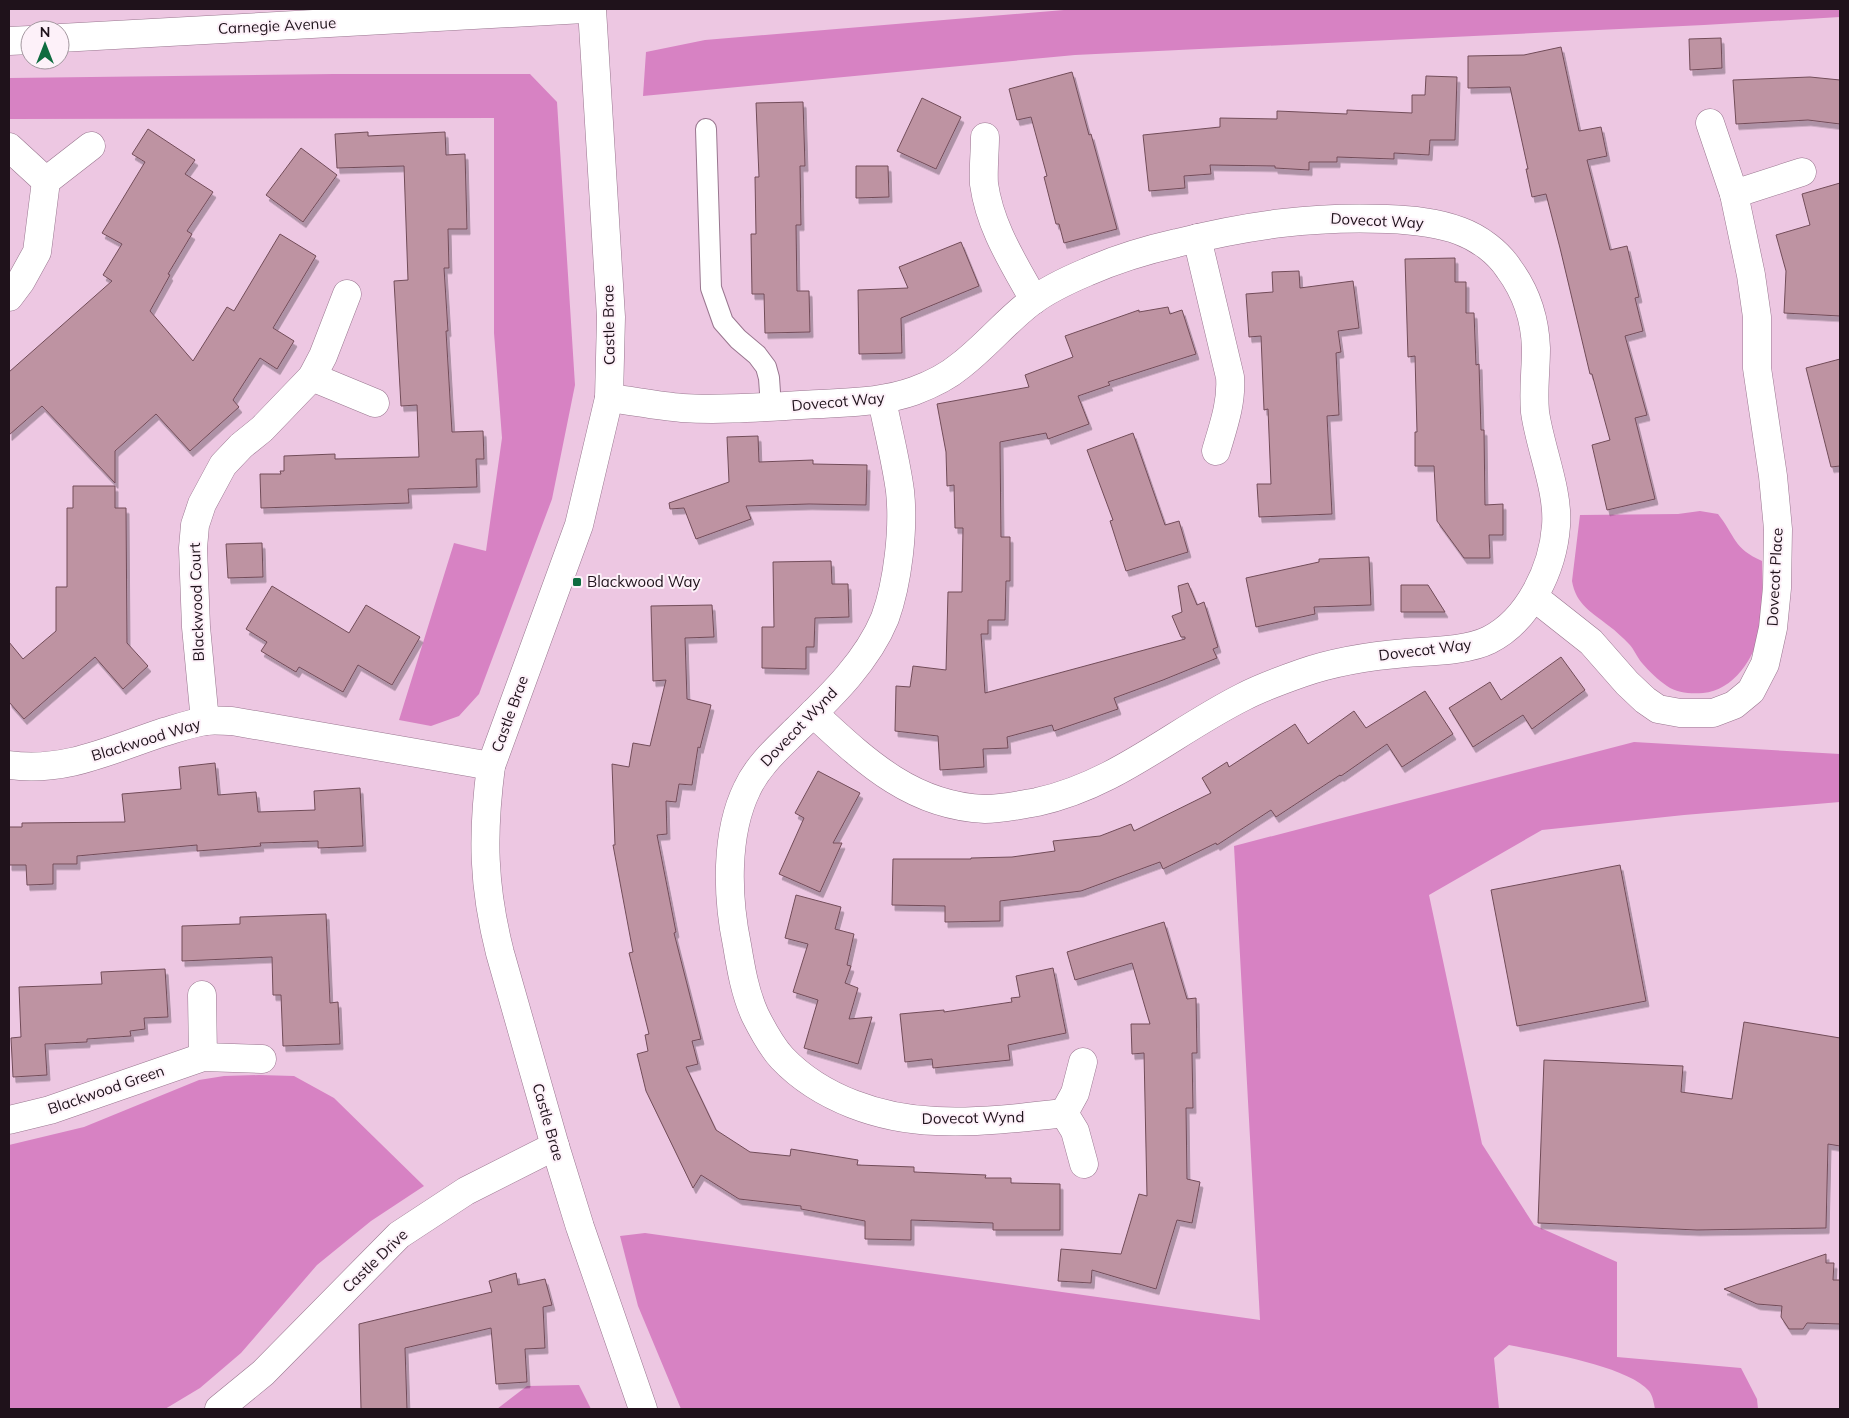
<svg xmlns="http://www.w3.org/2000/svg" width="1849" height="1418" font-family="Mulish,sans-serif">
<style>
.green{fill:#d782c3}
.building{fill:#be93a2;stroke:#724c59;filter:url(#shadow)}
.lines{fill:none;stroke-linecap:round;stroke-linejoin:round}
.lane-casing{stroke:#99768f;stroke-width:22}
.street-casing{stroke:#99768f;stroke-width:29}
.secondary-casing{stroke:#99768f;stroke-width:29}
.lane{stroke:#fff;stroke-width:20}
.street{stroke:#fff;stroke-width:28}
.secondary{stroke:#fff;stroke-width:28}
.poi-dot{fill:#0e6c40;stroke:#fdf1f9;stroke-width:2}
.labels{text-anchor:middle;stroke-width:4;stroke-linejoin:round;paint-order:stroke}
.street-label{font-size:15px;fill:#1f121b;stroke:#fdf1f9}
.poi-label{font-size:15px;fill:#1f121b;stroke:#fdf1f9;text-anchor:start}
</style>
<defs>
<filter id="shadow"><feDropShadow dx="3" dy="5.5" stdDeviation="0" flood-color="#0004"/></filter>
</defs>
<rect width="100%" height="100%" fill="#edc7e2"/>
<g class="green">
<path d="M1076,9H1840V17L1704,25L1075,55L643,96L646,52L705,40Z"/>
<path d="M334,74H530L557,102L575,385L552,499L479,694L459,716L431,726L399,720L454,543L486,551L502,438L494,333V118L9,119V78Z"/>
<path d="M1700,511L1718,514C1736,537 1733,548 1762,561C1762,583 1764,608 1760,629C1756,657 1733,691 1703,693C1691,694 1677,693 1667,686C1658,680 1649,671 1642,663C1637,657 1634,649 1629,644C1623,638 1616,631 1609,626C1592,612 1576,605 1572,581L1580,515L1678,514Z"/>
<path d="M1634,742L1840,754V802L1684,815L1542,830L1429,895L1482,1144L1534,1225L1617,1262V1357L1741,1368L1757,1399L1758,1409H1655C1654,1404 1653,1396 1649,1391C1628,1366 1542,1352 1509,1345L1494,1358L1499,1409H681L638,1306L620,1236L645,1233L1260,1320L1234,846Z"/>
<path d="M259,1075L294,1076L334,1098L424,1186L371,1221L317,1265L241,1353L200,1388L165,1409H9V1145L84,1127L199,1080L224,1076Z"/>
<path d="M579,1385L591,1409H497L527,1386Z"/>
</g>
<g class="building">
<path d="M1721,38L1722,68L1690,70L1689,39Z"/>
<path d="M1561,47L1579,131L1601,127L1607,156L1587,160L1610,250L1627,246L1639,297L1635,298L1643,331L1625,336L1647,415L1635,418L1655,499L1607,510L1592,445L1610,440L1592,374H1590L1560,248L1546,194L1532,197L1526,169H1528L1510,87L1468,88V56L1524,55Z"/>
<path d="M1072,72L1089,135L1091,134L1117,229L1064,243L1059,224H1056L1044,177L1047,176L1031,117L1017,120L1009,89Z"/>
<path d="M1426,76L1457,77L1455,140H1430L1429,155L1394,153V159L1337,157V162H1309V170L1275,168V166L1210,165L1211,174L1184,176L1185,188L1149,191L1143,135L1220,127V118L1277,119V111L1347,114V110L1412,113V95H1425Z"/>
<path d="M1810,77L1840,80V124L1808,120L1736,124L1733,80Z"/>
<path d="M922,98L961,117L936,169L897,151Z"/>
<path d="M803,102L805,166H800L801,225H796L797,291H809L810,332L765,333L764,294H752L751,234H756L755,177H759L756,103Z"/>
<path d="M148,129L195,160L185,174L213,192L187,231L192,234L168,274L170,275L150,311L193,361L227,307L234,311L280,234L316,256L273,328L294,341L277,369L260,358L233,400L239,407L190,451L156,414L115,451V483L42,406L9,435V372L112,281L103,275L122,244L102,233L145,162L132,154Z"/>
<path d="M368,132V136L445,132L446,155L465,154L467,229H448L449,268H444L448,331H446L452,432L483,431L484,459H476L477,487L408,489L409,503L261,508L260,474H281L280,471H284V456L335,454V459L419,457L417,405L401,406L394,281L408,280L404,166L337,168L335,134Z"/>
<path d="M301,148L337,175L303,222L266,195Z"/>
<path d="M856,166H888L889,197L856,198Z"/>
<path d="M1840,183V316L1784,313L1786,271L1776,235L1810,225L1802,194Z"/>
<path d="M961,242L979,286L901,318L902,353L859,354L858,290L908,288L899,267Z"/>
<path d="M1455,258V282H1466V313H1474L1476,365L1479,364L1481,430H1484L1485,505L1503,504V535H1489L1490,558H1464L1437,521L1434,466H1415V432H1417L1415,356L1408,357L1405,259Z"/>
<path d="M1299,271L1300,288L1353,281L1359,328L1338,331L1341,352L1336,353L1339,415L1327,416L1332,514L1259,517L1257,484H1271L1268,409L1264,410L1261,336L1249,337L1246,294L1273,292L1272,272Z"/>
<path d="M1168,307L1170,314L1182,310L1196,354L1108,382L1110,385L1078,396L1089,424L1048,439L1046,433L1000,442L1001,537H1010V581H1006L1005,620H988V634H981L985,693L1185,639V637H1181L1172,616L1182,612L1178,586L1188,583L1197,605L1204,602L1218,647L1213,649L1217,658L1163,680L1114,698L1118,709L1054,731L1052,725L1007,737L1008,748L983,749L984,767L940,770L938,736L895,731L896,686L910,687L913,666L946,670L948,592H962L963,528H955L954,485L947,486L946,452L937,404L1029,387L1025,375L1073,357L1065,336L1139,310V312Z"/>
<path d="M1840,359V466L1831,467L1806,368Z"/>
<path d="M1133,433L1165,525L1179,521L1188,552L1126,571L1110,521L1113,520L1087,450Z"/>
<path d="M758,436L759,462L813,460V464L867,465L866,505L809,504L746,506L751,519L696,539L684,508L670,509L669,503L729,482L727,437Z"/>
<path d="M73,486H115V508H126L127,643L148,666L123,689L95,657L24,719L9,702V642L23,659L56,631V587H67V508H73Z"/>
<path d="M262,543L263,577L228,578L226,544Z"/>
<path d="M1369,557L1371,605L1314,607L1315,614L1256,627L1246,578L1319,562V559Z"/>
<path d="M831,561L832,584H848L849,617L815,618L814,647H806V669L762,668V627H774L773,562Z"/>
<path d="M1401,585H1428L1445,612H1401Z"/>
<path d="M272,586L349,633L366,605L420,637L392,685L358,665L343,692L299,667L296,672L261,651L267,642L246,629Z"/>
<path d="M712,605L714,637L685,638L687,699L711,705L700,748L698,747L692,785L679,784L676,802L666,801L667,834L657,835L676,932L674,933L701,1039L692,1041L698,1064L686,1067L716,1130L750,1152L790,1156L791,1149L858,1160L857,1165L914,1167V1172L986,1175L985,1178H1011V1183L1060,1184V1230H993V1223L911,1220V1240L865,1239V1221L801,1209V1206L739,1199L701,1175L693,1188L646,1091L637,1054L648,1051L645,1035L649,1034L629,953L633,952L613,845H615L612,764L629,767L633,743L650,746L666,680L653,681L651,606Z"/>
<path d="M1561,657L1585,690L1532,729L1523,715L1473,747L1449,708L1490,682L1501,700Z"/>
<path d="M1425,691L1453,734L1402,767L1387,744L1341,776L1340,775L1276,817L1271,810L1217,845L1216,843L1163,869L1160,862L1081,891L1000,901V921L945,922V906L892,905L893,859H971V858L1012,857L1055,851L1053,841L1100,836L1131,824L1134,831L1211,793L1202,778L1227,762L1229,767L1295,724L1308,744L1354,711L1366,728Z"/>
<path d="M215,763L218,795L256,792L258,812L315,810L314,791L360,788L363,846L318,848V841L260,843L261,846L197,851V845L77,856V864H53V884L27,885L26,865H9V827H22V823L125,822L122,794L181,789L179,767Z"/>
<path d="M818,771L860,793L833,843H842L820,892L779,874L804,818L795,813Z"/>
<path d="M1620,865L1646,1001L1517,1026L1491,890Z"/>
<path d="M796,895L841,907L835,929L854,934L847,965L851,966L845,983L858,988L849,1019L872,1017L858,1064L804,1048L818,1000L793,992L808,944L785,938Z"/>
<path d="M326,914L330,1003L338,1002L340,1044L283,1046L281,995H273L272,957L182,961V926L240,924V917Z"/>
<path d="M1164,922L1187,999L1196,998L1197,1053H1192L1193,1108H1186L1187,1179L1200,1182L1192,1223L1177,1220L1156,1289L1092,1270L1091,1283L1058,1281L1061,1249L1121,1254L1139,1194L1147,1196L1144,1053L1132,1054L1131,1024H1150L1132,963L1075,980L1067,952Z"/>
<path d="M1053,968L1066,1033L1008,1045L1010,1060L933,1068L932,1059L905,1062L900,1014L944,1010V1012L1012,1002L1011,998L1020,997L1016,976Z"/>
<path d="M165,969L168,1017L144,1018L145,1029L130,1031L131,1036L87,1039V1042L45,1044L47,1075L13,1077L11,1038L21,1037L19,987L102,984L101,972Z"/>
<path d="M1744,1022L1840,1038V1146L1828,1144L1826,1228L1697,1230L1538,1223L1544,1060L1683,1066L1681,1092L1732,1099Z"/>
<path d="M1826,1254V1263H1834L1833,1280H1840V1324L1807,1323L1803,1329H1789L1781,1317L1782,1306L1757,1304L1724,1289Z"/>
<path d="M516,1273L518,1285L545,1279L552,1305L543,1307L545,1348L525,1349L527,1382L496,1384L491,1328L405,1348L407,1409H361L359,1324L492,1292L489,1281Z"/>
</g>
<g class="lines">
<g class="lane-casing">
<path id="lane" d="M706,129L711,288L723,322L738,339L757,355L766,367L769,378L771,407"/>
</g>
<g class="street-casing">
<g id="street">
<path d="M985,137C985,152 983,169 984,184C990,227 1013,262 1034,300"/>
<path d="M9,147L46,181"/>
<path d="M1734,194L1802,172"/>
<path d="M1197,238L1230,377C1232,403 1223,427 1216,451"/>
<path d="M9,297L21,281L37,252L46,181L91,146"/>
<path d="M312,377L375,403"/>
<path d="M609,398C633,401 658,406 682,408C726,411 776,406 820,404C852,402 883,402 914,391C930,385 947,377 960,366C985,347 1006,321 1031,302C1047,290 1068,280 1087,272C1116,259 1146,250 1177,243C1249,225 1313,216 1387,219C1411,220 1437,222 1460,231C1479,238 1498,252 1509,269C1526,292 1535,320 1536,348C1536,370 1533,390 1535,412C1540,448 1559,491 1556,526C1553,568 1529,620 1489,640C1467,651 1430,651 1406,653C1370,656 1336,661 1302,673C1282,680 1262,687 1243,697C1173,732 1116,785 1037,802C1019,805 1003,809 985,809C911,806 864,760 813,713"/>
<path d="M882,400C888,430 896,461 900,491C904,528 898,582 885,618C867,662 830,697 796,730C778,748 758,765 747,789C725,834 727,897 737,945C741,969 745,993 755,1015C762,1029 771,1046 782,1058C821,1099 881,1119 936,1121C978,1123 1021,1118 1064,1113"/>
<path d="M1534,597L1591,642L1627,683L1645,700L1658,709L1680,713H1713L1734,705L1751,691L1765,664L1773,628L1777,588L1778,529L1773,476L1757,368V317L1751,275L1734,194L1710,123"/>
<path d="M205,721L196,627L193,548L195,525L202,504L223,465L241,446L262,429L312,377L323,356L347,294"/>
<path d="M9,765C63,773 110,750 161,733C175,729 191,723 206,721C214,720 224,721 232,721L491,766"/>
<path d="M202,995L203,1057"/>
<path d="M1083,1062L1075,1093L1064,1113L1075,1131L1084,1164"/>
<path d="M9,1120L50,1110L203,1057L262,1059"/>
</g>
</g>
<g class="secondary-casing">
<g id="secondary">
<path d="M592,9L611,317L609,398L579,525L491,766C482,835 483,886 500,953L555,1146L580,1227L643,1409"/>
<path d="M60,38L584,9"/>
<path d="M9,41L30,40"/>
<path d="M219,1409L263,1373L399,1235L466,1191L555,1146"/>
</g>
</g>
<use href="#lane" class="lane"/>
<use href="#street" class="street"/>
<use href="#secondary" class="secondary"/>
</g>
<rect class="poi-dot" x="572" y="577" width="10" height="10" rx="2.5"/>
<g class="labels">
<g class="street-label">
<text transform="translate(277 26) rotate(-3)" y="5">Carnegie Avenue</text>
<text transform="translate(1377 221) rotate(3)" y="5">Dovecot Way</text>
<text transform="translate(609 325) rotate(-91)" y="5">Castle Brae</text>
<text transform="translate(838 402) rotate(-5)" y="5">Dovecot Way</text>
<text transform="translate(1775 577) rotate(-87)" y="5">Dovecot Place</text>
<text transform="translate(197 602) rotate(-92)" y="5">Blackwood Court</text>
<text transform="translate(1425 650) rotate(-7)" y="5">Dovecot Way</text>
<text transform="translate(510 714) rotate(-70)" y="5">Castle Brae</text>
<text transform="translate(799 727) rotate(-46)" y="5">Dovecot Wynd</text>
<text transform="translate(146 740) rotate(-17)" y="5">Blackwood Way</text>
<text transform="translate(106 1090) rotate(-19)" y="5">Blackwood Green</text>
<text transform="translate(973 1118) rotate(-1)" y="5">Dovecot Wynd</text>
<text transform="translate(548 1122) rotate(74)" y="5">Castle Brae</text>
<text transform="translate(375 1261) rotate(-44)" y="5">Castle Drive</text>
</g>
<g class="poi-label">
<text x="587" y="587">Blackwood Way</text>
</g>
</g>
<rect width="1849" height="1418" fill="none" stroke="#1f121b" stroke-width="20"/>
<g transform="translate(45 45)"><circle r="24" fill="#fdf1f9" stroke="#a498a0"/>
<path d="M0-4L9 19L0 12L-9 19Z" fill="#0e6c40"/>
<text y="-8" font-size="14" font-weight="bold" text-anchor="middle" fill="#1f121b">N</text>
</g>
</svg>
